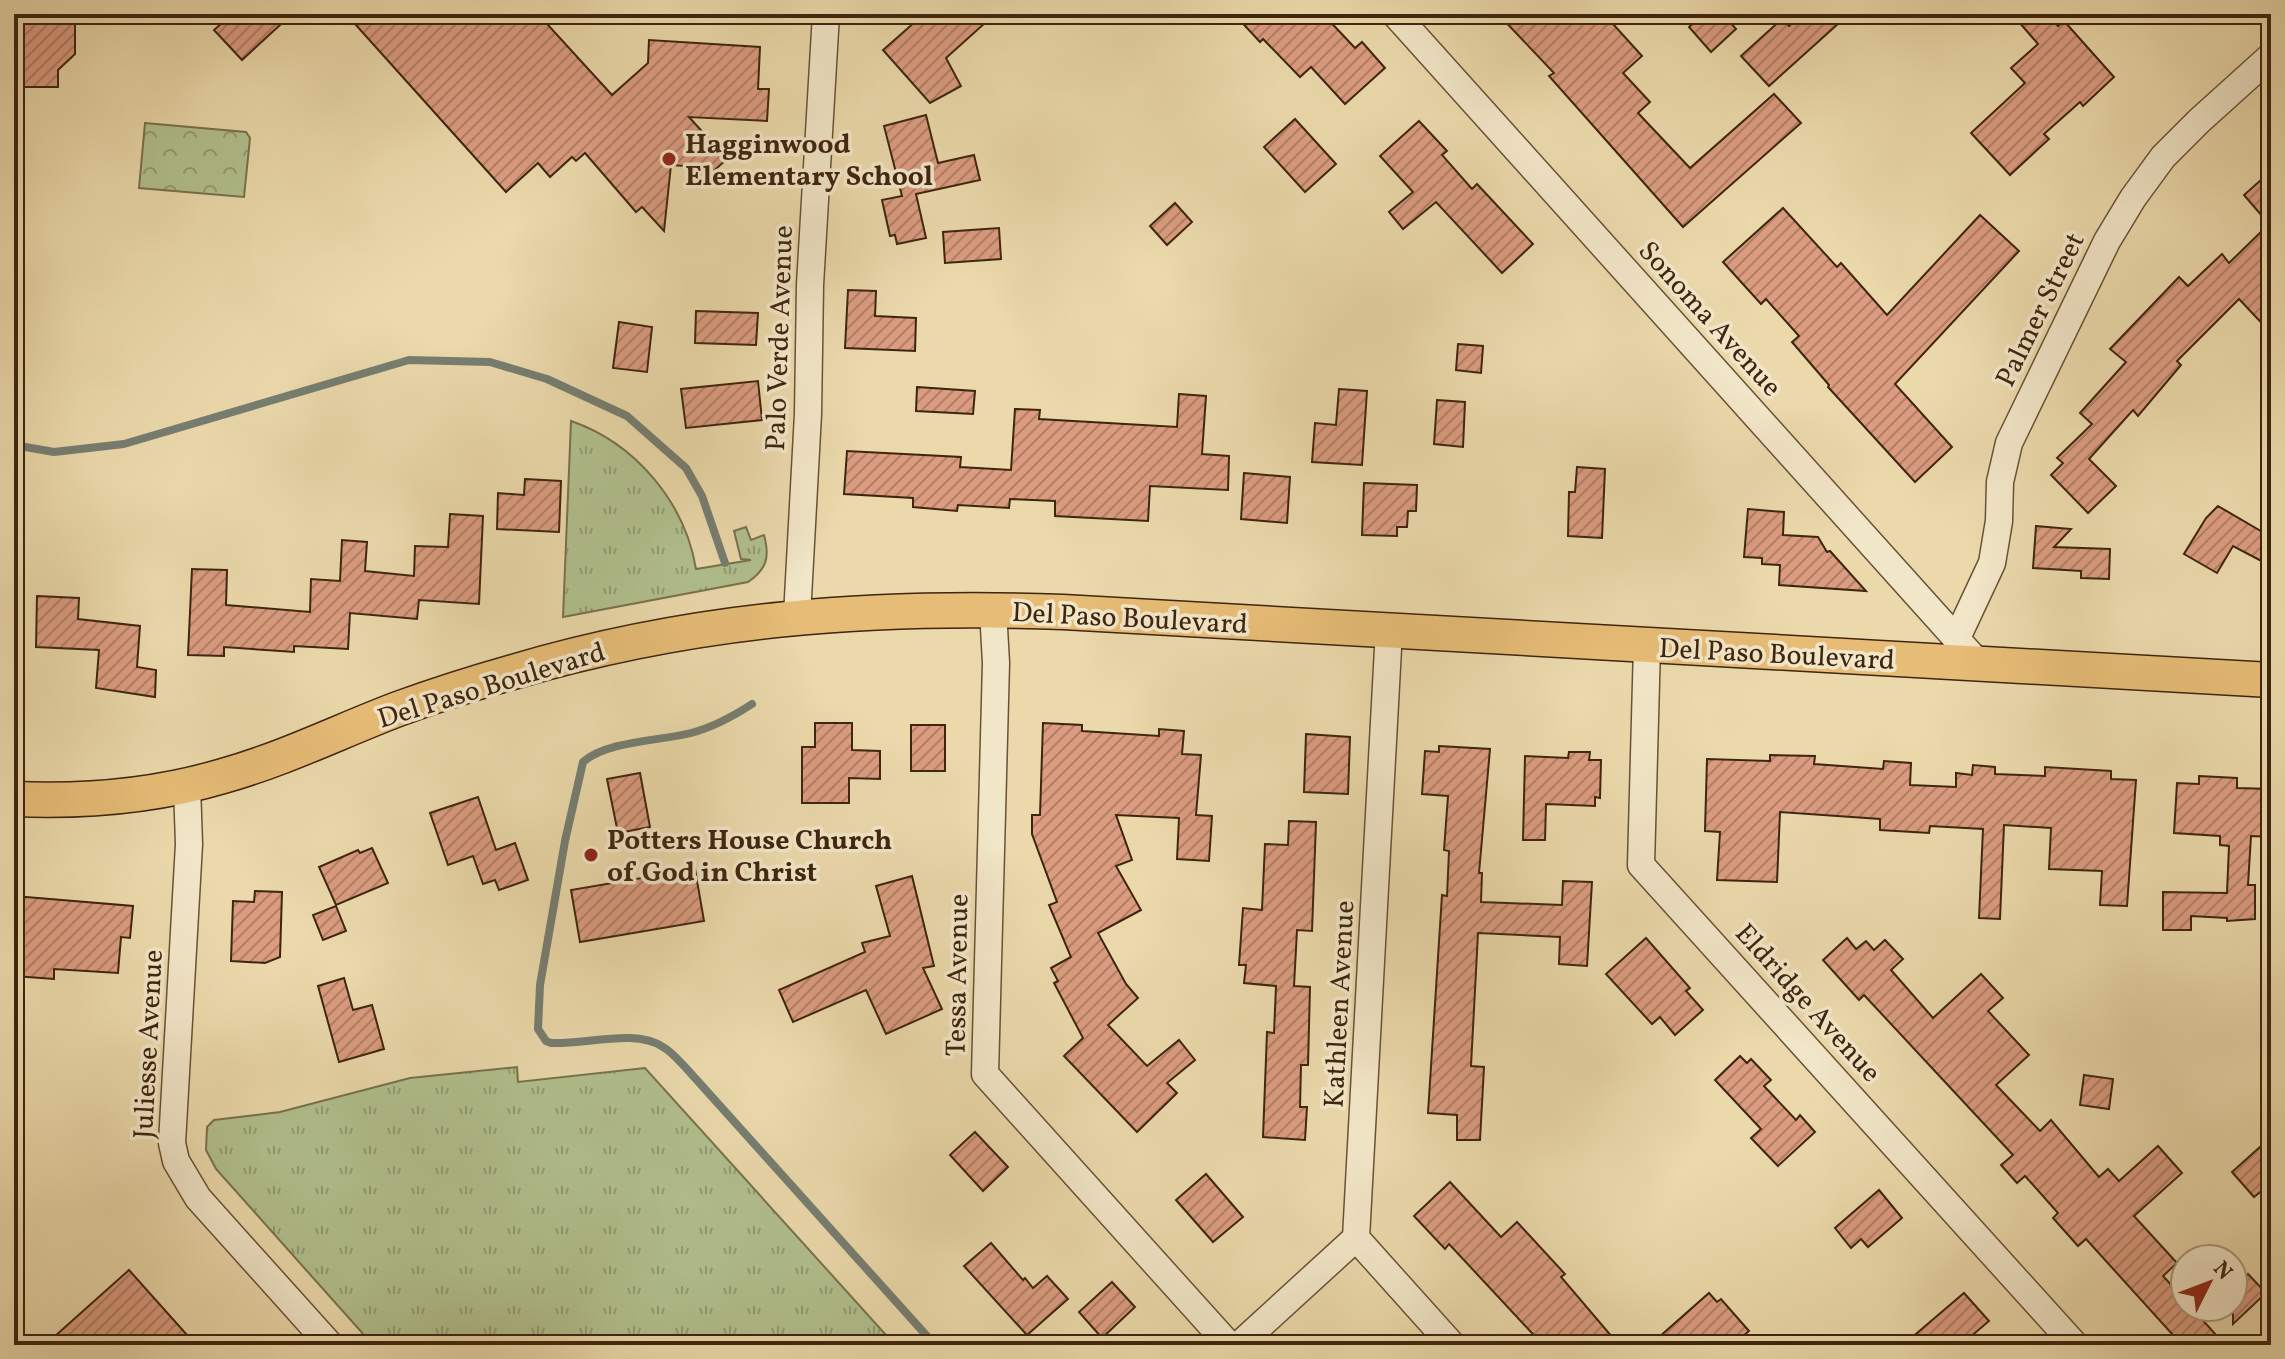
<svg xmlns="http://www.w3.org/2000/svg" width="2285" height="1359" font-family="Vollkorn,serif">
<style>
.grass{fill:url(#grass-tufts);stroke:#78724e;stroke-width:2}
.forest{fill:url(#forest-crowns);stroke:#78724e;stroke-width:2}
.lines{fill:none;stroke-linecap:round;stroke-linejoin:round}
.stream{stroke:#767e71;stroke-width:8}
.building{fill:url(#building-hatch);stroke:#3e250f;stroke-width:2}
.minor-casing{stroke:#695236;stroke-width:29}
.major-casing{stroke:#3e250f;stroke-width:37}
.minor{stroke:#f2e6c8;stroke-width:26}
.major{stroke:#e6bc76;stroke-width:34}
.poi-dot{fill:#8f2418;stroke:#f2e6c8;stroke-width:3}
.labels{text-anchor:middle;stroke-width:7;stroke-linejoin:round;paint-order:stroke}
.poi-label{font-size:28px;font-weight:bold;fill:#3e250f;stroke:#f2e6c8;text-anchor:start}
.street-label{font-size:28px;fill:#3e250f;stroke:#f2e6c8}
</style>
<defs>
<pattern id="grass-tufts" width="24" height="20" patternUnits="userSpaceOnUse" patternTransform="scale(2)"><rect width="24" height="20" fill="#b1c08e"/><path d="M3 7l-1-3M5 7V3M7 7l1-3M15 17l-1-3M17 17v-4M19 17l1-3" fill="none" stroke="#919c72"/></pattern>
<pattern id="forest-crowns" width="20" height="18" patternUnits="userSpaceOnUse" patternTransform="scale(2)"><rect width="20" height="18" fill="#b1c08e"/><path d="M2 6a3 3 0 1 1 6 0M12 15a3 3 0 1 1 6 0" fill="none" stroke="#919c72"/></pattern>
<pattern id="building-hatch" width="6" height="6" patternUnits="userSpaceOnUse" patternTransform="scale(2)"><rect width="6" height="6" fill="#db9c80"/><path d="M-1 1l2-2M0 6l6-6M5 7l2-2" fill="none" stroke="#b37f67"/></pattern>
</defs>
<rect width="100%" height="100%" fill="#ebd9ab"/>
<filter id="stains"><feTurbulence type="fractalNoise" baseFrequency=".0025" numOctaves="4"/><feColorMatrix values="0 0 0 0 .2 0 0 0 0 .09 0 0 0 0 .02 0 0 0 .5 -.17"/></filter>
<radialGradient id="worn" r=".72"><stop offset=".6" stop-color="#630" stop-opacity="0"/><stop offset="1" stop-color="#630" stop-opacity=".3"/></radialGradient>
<g class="grass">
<path d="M571,421C635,443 685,502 696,569L751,560L741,559L734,531L746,527L751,540L764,535C770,557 767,569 748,582L563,617Z"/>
<path d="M517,1067L518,1082L645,1068L895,1345H373L216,1169L206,1150L207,1127L214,1120L280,1112L410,1078Z"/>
</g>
<path class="forest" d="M145,123L246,132L250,138L244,197L139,188Z"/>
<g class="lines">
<g class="stream">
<path d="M14,445L54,452L124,444L409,360L490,362L547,379L627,416L686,468L702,496L725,563"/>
<path d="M752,704C732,717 714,727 691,733C659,741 607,741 583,762L565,841L540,985L538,1029L546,1041L551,1043C584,1045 636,1028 663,1047C672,1052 679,1061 686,1068L935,1345"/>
</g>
</g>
<g class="building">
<path d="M14,14H75V54L58,70V87H14Z"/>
<path d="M232,14H292L242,60L214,30Z"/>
<path d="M346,14H538L612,95L648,63L649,40L760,47L758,89H769L767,121L689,117L727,159L700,183V167L671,165L664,231L642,207L636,212L585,153L576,161L572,157L550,177L538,163L506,192Z"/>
<path d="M924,14H995L946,58L961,86L930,103L883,50Z"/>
<path d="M1234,14H1323L1355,48L1362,42L1385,68L1345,104L1311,67L1300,77L1263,39L1260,42Z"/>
<path d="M1498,14H1604L1642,56L1623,73L1650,102L1638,113L1690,168L1774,94L1801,123L1683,227L1549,76L1554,73Z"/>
<path d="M1703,14H1723L1736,29L1711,52L1689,27Z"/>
<path d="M1802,14H1849L1769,86L1741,56L1783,18L1789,26Z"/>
<path d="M2012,14H2047L2058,26L2064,21L2114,77L2083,106L2080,102L2044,134L2049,139L2010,175L1971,133L2025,83L2011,68L2038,44Z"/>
<path d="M926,115L938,163L974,155L980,180L916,194L926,238L897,244L895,235L890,236L882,200L902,196L884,126Z"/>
<path d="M1295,119L1336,164L1305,192L1264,147Z"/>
<path d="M1419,121L1447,151L1442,155L1472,189L1477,184L1533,244L1502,273L1436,202L1403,229L1389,212L1413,192L1380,156Z"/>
<path d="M2271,171V333L2239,299L2177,361L2181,365L2138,416L2133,410L2089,459L2116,486L2088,513L2051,475L2063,463L2057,458L2092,424L2080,413L2126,362L2110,349L2179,277L2188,286L2222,254L2229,263L2269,224L2244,195Z"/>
<path d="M1175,203L1192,222L1167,245L1150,226Z"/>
<path d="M1783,208L1837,267L1841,263L1887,315L1980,215L2019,251L1895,384L1952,447L1915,482L1828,387L1829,385L1792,342L1799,336L1766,299L1761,304L1723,262Z"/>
<path d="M999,228L1001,259L945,263L943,232Z"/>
<path d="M848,290L876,291L875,316L916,318L915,351L845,348Z"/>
<path d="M696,311L758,313L756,345L695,343Z"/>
<path d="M619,322L652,327L647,372L613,368Z"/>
<path d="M1458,344L1483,346L1481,373L1456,370Z"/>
<path d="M758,381L762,420L686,428L681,389Z"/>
<path d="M917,387L975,391L973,414L916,411Z"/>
<path d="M1339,389L1367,391L1362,465L1312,462L1315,423L1336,425Z"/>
<path d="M1179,394L1206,396L1202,454L1229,456L1228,490L1150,486L1148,521L1055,516V501L1010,499L1009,508L958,505L957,511L913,507V498L844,494L847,451L961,457L960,467L1011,470L1015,409L1040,410L1039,419L1177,427Z"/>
<path d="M1437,400L1465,402L1463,447L1434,444Z"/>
<path d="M1577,467L1605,469L1602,538L1568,536L1569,492H1575Z"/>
<path d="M1244,473L1290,477L1287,523L1241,519Z"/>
<path d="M525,479L561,481L559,532L497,529L498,493L524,495Z"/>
<path d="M1364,483L1417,485L1416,511H1408L1407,527H1397V536L1362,535Z"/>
<path d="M2218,506L2271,537V566L2233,546L2217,573L2184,554L2206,518Z"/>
<path d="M1748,509L1784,512L1783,535L1818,537L1827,552L1830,551L1866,591L1779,585L1780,565L1762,564V558L1744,557Z"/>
<path d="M450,514L483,516L479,604L419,600L417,619L350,613L348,649L294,646V652L224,647V656L188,655L192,569L227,570L226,605L310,612L311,579L340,581L342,540L367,542L365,571L414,576L415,546L448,547Z"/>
<path d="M2036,526L2071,529L2054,547L2110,549L2109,579L2081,578V571L2033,568Z"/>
<path d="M37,596L79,598L78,619L140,626L137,667L156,670L155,697L96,688L99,650L36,647Z"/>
<path d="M815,723H852V750L880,751V779L849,778V803H802V747H815Z"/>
<path d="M1043,723L1082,725V731L1159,736V729L1184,731L1182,754L1201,755L1196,815L1212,816L1209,861L1177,859L1179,818L1116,815L1132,860L1116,866L1141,910L1098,933L1126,984L1138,998L1108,1025L1147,1066L1179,1040L1195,1060L1167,1083L1177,1093L1137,1132L1064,1056L1083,1038L1054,983L1058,981L1051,968L1071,957L1049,905L1057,902L1032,834V815H1040Z"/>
<rect x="911" y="725" width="34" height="46"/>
<path d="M1306,734L1350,737L1348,794L1304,792Z"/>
<path d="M1439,746L1490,749L1479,873H1482L1481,902L1562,905L1563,881L1592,882L1587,966L1559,964L1560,937L1478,933L1471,1066L1484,1067L1480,1140H1457V1115L1428,1113L1442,895L1447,896L1449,851L1444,850L1448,796L1422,794L1425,751L1439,752Z"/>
<path d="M1569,752H1590L1589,760H1601L1600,798L1595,797V806L1546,804L1545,840H1523L1525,756L1568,758Z"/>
<path d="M1770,755L1815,756L1814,764L1883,769L1884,761L1911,763L1910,785L1956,787V773L1972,775L1973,765L1995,767V774L2045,776V767L2111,771V779L2136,780L2127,906L2100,905L2102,871L2049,869L2051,828L2004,825L2000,919L1979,918L1983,829L1930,826L1929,833L1880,830V819L1780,812L1777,882L1717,880L1720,832L1705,831L1707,759L1770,761Z"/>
<path d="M640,773L650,827L618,833L607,779Z"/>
<path d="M2199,776L2237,778V788L2271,789V837L2251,836L2248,885H2255V919L2227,921V918L2191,916V930H2163V892L2227,893L2229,846L2220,845V836L2174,833L2177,783L2199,784Z"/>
<path d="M478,797L496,850L515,843L528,880L499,890L495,880L483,884L473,856L448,865L430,813Z"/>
<path d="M1289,821L1316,822L1312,931L1297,930L1294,986L1310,987L1308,1065H1301L1300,1107H1307L1305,1140L1263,1137L1267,1032L1274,1033L1276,986L1244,983L1246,965H1239L1243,908L1262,910L1265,844L1288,845Z"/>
<path d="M372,848L388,883L336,905L319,867L358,850L360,853Z"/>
<path d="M695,869L704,921L580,942L571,890Z"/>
<path d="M912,876L934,966L923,968L942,1009L886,1034L866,990L793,1022L779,990L865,952L862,943L890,936L876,886Z"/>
<path d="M255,891L282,892L280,957L265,963L231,961L233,901L254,902Z"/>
<path d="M14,896L133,906L130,938L121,937L118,973L54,969V979L14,976Z"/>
<path d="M336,906L346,931L323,940L313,915Z"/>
<path d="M1646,938L1690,988L1686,991L1703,1010L1675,1035L1660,1017L1652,1024L1606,974Z"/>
<path d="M1847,938L1856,949L1866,941L1874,950L1885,940L1903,959L1891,970L1933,1018L1981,974L2003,998L1988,1011L2029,1055L1996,1085L2040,1131L2051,1120L2099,1177L2108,1169L2119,1181L2158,1146L2182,1173L2134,1216L2177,1263L2163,1276L2185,1300V1307H2191L2225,1345H2182L2086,1239L2078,1246L2053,1218L2058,1213L2025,1176L2017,1183L2001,1165L2013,1155L1864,995L1859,1000L1823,960Z"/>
<path d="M344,978L353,1010L372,1005L384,1049L339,1062L318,986Z"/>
<path d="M1740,1056L1747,1063L1751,1059L1771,1080L1764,1086L1796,1120L1800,1115L1815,1132L1778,1166L1751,1138L1761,1129L1715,1080Z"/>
<path d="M2084,1075L2113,1079L2109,1109L2080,1105Z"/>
<path d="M975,1132L1008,1167L983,1191L950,1155Z"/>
<path d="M2271,1137V1183L2254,1197L2232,1172Z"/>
<path d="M1206,1174L1243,1217L1213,1242L1176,1200Z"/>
<path d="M1450,1182L1501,1237L1517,1222L1565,1274L1561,1277L1619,1345H1543L1449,1244L1445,1249L1414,1216Z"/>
<path d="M1879,1190L1902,1218L1868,1247L1861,1239L1851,1248L1835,1228Z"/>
<path d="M991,1243L1023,1280L1025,1278L1033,1288L1047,1276L1068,1299L1027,1335L964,1266Z"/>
<path d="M129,1270L196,1345H45Z"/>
<path d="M2248,1274L2266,1293L2233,1324V1288Z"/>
<path d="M1112,1282L1135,1307L1102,1338L1079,1312Z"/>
<path d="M1709,1293L1717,1302L1721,1299L1749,1331L1733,1345H1650Z"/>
<path d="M1964,1293L1989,1321L1961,1345H1903Z"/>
</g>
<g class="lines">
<g class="minor-casing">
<g id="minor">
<path d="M1395,14L1980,665"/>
<path d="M993,610L996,663L985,1074L1229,1345"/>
<path d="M797,616L808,414L810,285L826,14"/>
<path d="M1389,630L1356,1238L1452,1345"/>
<path d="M1956,640L1992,563L1999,521L2000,482L2009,443L2107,241L2133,198L2163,157L2199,121L2271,56"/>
<path d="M1647,646L1641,865L2075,1345"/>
<path d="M187,786L189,844L172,1143L176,1161L198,1198L330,1345"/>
<path d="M1239,1345L1356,1238"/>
</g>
</g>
<g class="major-casing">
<path id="major" d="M14,799C84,802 156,796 223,776C284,759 340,731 398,709C436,695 474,683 513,672C696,618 873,605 1063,612L2271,680"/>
</g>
<use href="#minor" class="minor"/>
<use href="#major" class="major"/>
</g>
<g class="poi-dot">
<circle cx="669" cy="159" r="8"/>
<circle cx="591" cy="855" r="8"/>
</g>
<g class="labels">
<g class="poi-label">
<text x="685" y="153">Hagginwood<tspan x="685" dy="32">Elementary School</tspan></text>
<text x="607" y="849">Potters House Church<tspan x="607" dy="32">of God in Christ</tspan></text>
</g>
<g class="street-label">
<text transform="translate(2039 309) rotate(-64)" y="10">Palmer Street</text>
<text transform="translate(1711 318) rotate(48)" y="10">Sonoma Avenue</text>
<text transform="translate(778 338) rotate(-88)" y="10">Palo Verde Avenue</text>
<text transform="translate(1130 617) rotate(3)" y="10">Del Paso Boulevard</text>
<text transform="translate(1777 653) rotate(3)" y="10">Del Paso Boulevard</text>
<text transform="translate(491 684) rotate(-17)" y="10">Del Paso Boulevard</text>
<text transform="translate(956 975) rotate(-89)" y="10">Tessa Avenue</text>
<text transform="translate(1809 1002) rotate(48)" y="10">Eldridge Avenue</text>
<text transform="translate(1338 1004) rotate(-87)" y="10">Kathleen Avenue</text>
<text transform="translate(147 1044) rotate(-87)" y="10">Juliesse Avenue</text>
</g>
</g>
<rect width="2285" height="1359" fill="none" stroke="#ebd9ab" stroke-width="48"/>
<rect x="16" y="16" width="2253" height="1327" fill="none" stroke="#3e250f" stroke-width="4"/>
<rect x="24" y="24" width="2237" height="1311" fill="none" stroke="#3e250f" stroke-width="2"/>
<g transform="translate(2209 1283) rotate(48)"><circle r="38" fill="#f2e6c8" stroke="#aa997e" stroke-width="2"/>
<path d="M0-6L14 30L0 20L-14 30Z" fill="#8f2418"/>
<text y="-12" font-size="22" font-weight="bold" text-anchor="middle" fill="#3e250f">N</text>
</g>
<rect width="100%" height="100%" filter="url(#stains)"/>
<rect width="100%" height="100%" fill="url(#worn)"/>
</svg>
